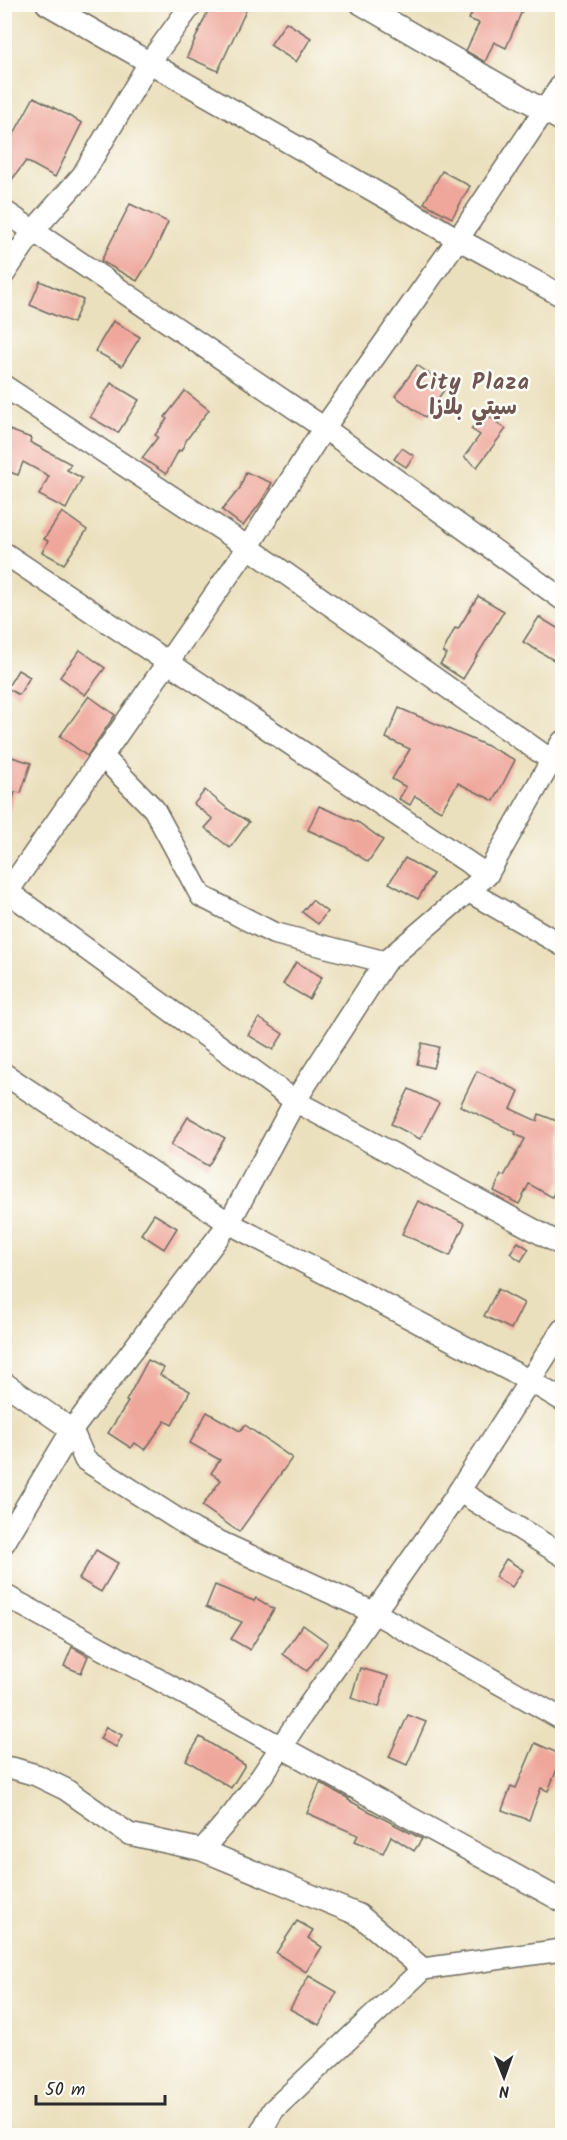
<svg xmlns="http://www.w3.org/2000/svg" width="567" height="2140" font-family="Kalam,'Playpen Sans Arabic',sans-serif">
<style>
.building{fill:#efa79c}
.lines{fill:none;stroke-linecap:round;stroke-linejoin:round}
.street-casing{stroke:#6e6a5e;stroke-width:24}
.street{stroke:#fff;stroke-width:21}
.labels{text-anchor:middle;stroke-width:5;stroke-linejoin:round;paint-order:stroke}
.district-label{font-size:22px;font-weight:bold;letter-spacing:1.5px;fill:#705653;stroke:#fdfcf7}
</style>
<rect width="100%" height="100%" fill="#fdfcf7"/>
<filter id="ink" filterUnits="userSpaceOnUse"><feTurbulence type="fractalNoise" baseFrequency=".0167" numOctaves="2"/><feDisplacementMap in="SourceGraphic" scale="12" xChannelSelector="R" yChannelSelector="G"/><feConvolveMatrix kernelMatrix="1 2 1 2 8 2 1 2 1" color-interpolation-filters="sRGB"/></filter>
<filter id="wash" filterUnits="userSpaceOnUse"><feTurbulence type="fractalNoise" baseFrequency=".008" numOctaves="4" result="noise"/><feDisplacementMap in="SourceGraphic" scale="24" xChannelSelector="R" yChannelSelector="G"/><feGaussianBlur stdDeviation="1.35" result="paint"/><feColorMatrix in="noise" values="0 0 0 0 0 0 0 0 0 0 0 0 0 0 0 0 0 1.4 0 .05"/><feComposite in="paint" operator="in"/></filter>
<g filter="url(#wash)">
<rect width="100%" height="100%" fill="#ebe0bd"/>
<g id="blocks">
<g class="building">
<path d="M211,4H249L218,71L187,57Z"/>
<path d="M476,4H525L506,48L494,42L485,62L466,51L479,23L469,19Z"/>
<path d="M286,22L311,38L296,62L270,45Z"/>
<path d="M34,97L82,123L55,177L26,161L4,190V152Z"/>
<path d="M442,171L470,186L452,218L424,203Z"/>
<path d="M130,204L168,222L152,257L137,281L101,261Z"/>
<path d="M40,281L83,300L73,323L30,305Z"/>
<path d="M113,321L140,337L122,366L95,351Z"/>
<path d="M417,365L447,386L425,417L395,396Z"/>
<path d="M111,383L139,400L118,433L90,417Z"/>
<path d="M185,391L209,410L187,439L181,451L179,450L166,474L142,458L158,437L155,435L167,419L165,417Z"/>
<path d="M484,413L506,429L477,467L464,457L480,435L471,429Z"/>
<path d="M4,428L31,438L30,442L71,464L67,470L82,478L66,509L39,495L49,476L23,462L18,475L4,470Z"/>
<path d="M402,448L414,456L406,467L394,459Z"/>
<path d="M246,472L272,483L261,502L243,526L222,510L240,488Z"/>
<path d="M62,512L87,530L64,564L42,552L48,541L44,539Z"/>
<path d="M478,596L504,611L463,679L440,664L447,654L443,652L455,628L458,629Z"/>
<path d="M539,617L562,631V665L523,642Z"/>
<path d="M80,650L105,668L85,695L60,677Z"/>
<path d="M18,670L30,677L19,695L7,688Z"/>
<path d="M89,696L115,715L87,756L60,736Z"/>
<path d="M399,708L490,747L515,760L494,801L458,783L441,811L415,796L410,805L399,799L406,787L392,779L410,749L386,738Z"/>
<path d="M12,757L31,763L21,793L15,792L7,817H4V768L8,769Z"/>
<path d="M205,790L229,810L249,822L230,848L205,828L213,819L194,804Z"/>
<path d="M319,806L359,823L383,840L368,862L344,846L308,830Z"/>
<path d="M405,858L433,874L418,899L389,883Z"/>
<path d="M312,900L327,912L318,924L302,912Z"/>
<path d="M296,962L322,977L309,999L283,984Z"/>
<path d="M259,1018L283,1034L273,1050L248,1035Z"/>
<path d="M422,1043L439,1047L433,1068L417,1064Z"/>
<path d="M477,1071L519,1091L511,1109L537,1121L539,1114L562,1123V1178L552,1197L529,1184L519,1204L494,1191L501,1175L504,1176L525,1139L515,1134L516,1132L460,1106Z"/>
<path d="M409,1089L439,1103L420,1139L391,1124Z"/>
<path d="M188,1117L225,1138L208,1166L171,1145Z"/>
<path d="M418,1201L465,1223L450,1256L402,1234Z"/>
<path d="M154,1214L177,1228L164,1249L141,1234Z"/>
<path d="M518,1242L529,1249L521,1261L510,1253Z"/>
<path d="M498,1289L524,1303L511,1329L484,1316Z"/>
<path d="M148,1360L164,1368L160,1375L190,1391L172,1425L165,1421L145,1450L135,1443L131,1448L108,1433L128,1402L126,1401Z"/>
<path d="M207,1412L240,1431L245,1425L292,1458L239,1532L202,1506L221,1480L211,1473L220,1460L190,1443Z"/>
<path d="M96,1550L118,1563L101,1592L79,1579Z"/>
<path d="M506,1559L523,1570L512,1587L495,1577Z"/>
<path d="M215,1585L254,1601L256,1598L274,1609L250,1650L231,1639L242,1622L206,1607Z"/>
<path d="M303,1625L328,1643L307,1671L283,1654Z"/>
<path d="M72,1647L88,1656L81,1673L64,1666Z"/>
<path d="M360,1668L388,1676L379,1707L351,1698Z"/>
<path d="M408,1715L426,1722L407,1765L389,1757Z"/>
<path d="M106,1727L122,1735L116,1747L100,1739Z"/>
<path d="M200,1737L245,1765L231,1788L186,1760Z"/>
<path d="M535,1743L562,1755V1757L548,1791L541,1788L529,1820L502,1810L511,1786L516,1788Z"/>
<path d="M320,1783L349,1799L348,1800L422,1839L414,1851L391,1836L383,1853L355,1841L358,1835L307,1813Z"/>
<path d="M297,1921L313,1930L308,1938L322,1947L306,1972L276,1953Z"/>
<path d="M309,1976L337,1992L319,2025L290,2009Z"/>
</g>
</g>
</g>
<g filter="url(#ink)">
<use href="#blocks" fill-opacity="0" stroke="#6e6a5e" stroke-width="1.5"/>
<g class="lines">
<g class="street-casing">
<g id="street">
<path d="M47,4L458,239L562,296"/>
<path d="M361,4L562,121"/>
<path d="M4,211L324,428L562,599"/>
<path d="M4,274L34,230L82,176L149,63L192,4"/>
<path d="M4,386L248,547L551,760L562,766"/>
<path d="M4,553L487,875"/>
<path d="M103,757L154,809L201,896L273,933L385,962"/>
<path d="M4,889L295,1101L562,1245"/>
<path d="M468,891L562,945"/>
<path d="M4,897L248,547L324,428L458,239L562,84"/>
<path d="M4,1074L229,1223L530,1381L562,1400"/>
<path d="M4,1383L72,1430L85,1460L196,1531L375,1613L562,1719"/>
<path d="M459,1491L562,1555"/>
<path d="M4,1543L72,1430L229,1223L295,1101L385,962L487,875L562,742"/>
<path d="M4,1595L562,1901"/>
<path d="M4,1768H12L36,1775L65,1789L129,1834L202,1850L359,1915L423,1969"/>
<path d="M202,1850L233,1814L261,1777L302,1715L454,1499L562,1330"/>
<path d="M259,2136L273,2110L423,1969L562,1950"/>
</g>
</g>
<use href="#street" class="street"/>
</g>
</g>
<g class="labels">
<g class="district-label">
<text x="473" y="389">City Plaza<tspan x="473" dy="25">سيتي بلازا</tspan></text>
</g>
</g>
<rect width="567" height="2140" fill="none" stroke="#fdfcf7" stroke-width="24"/>
<g transform="translate(504 2077) rotate(179)" stroke="#fdfcf7" stroke-width="4.5" paint-order="stroke">
<path d="M0-4.5L10 22L0 15L-10 22Z" fill="#2b2b2b"/>
<text y="-9" font-size="16" font-weight="bold" text-anchor="middle" fill="#2b2b2b">N</text>
</g>
<path d="M36 2095v9h129v-9" fill="none" stroke="#2b2b2b" stroke-width="3"/>
<text x="45" y="2095" font-size="18" fill="#2b2b2b" stroke="#fdfcf7" stroke-width="4.5" paint-order="stroke">50 m</text>
</svg>
